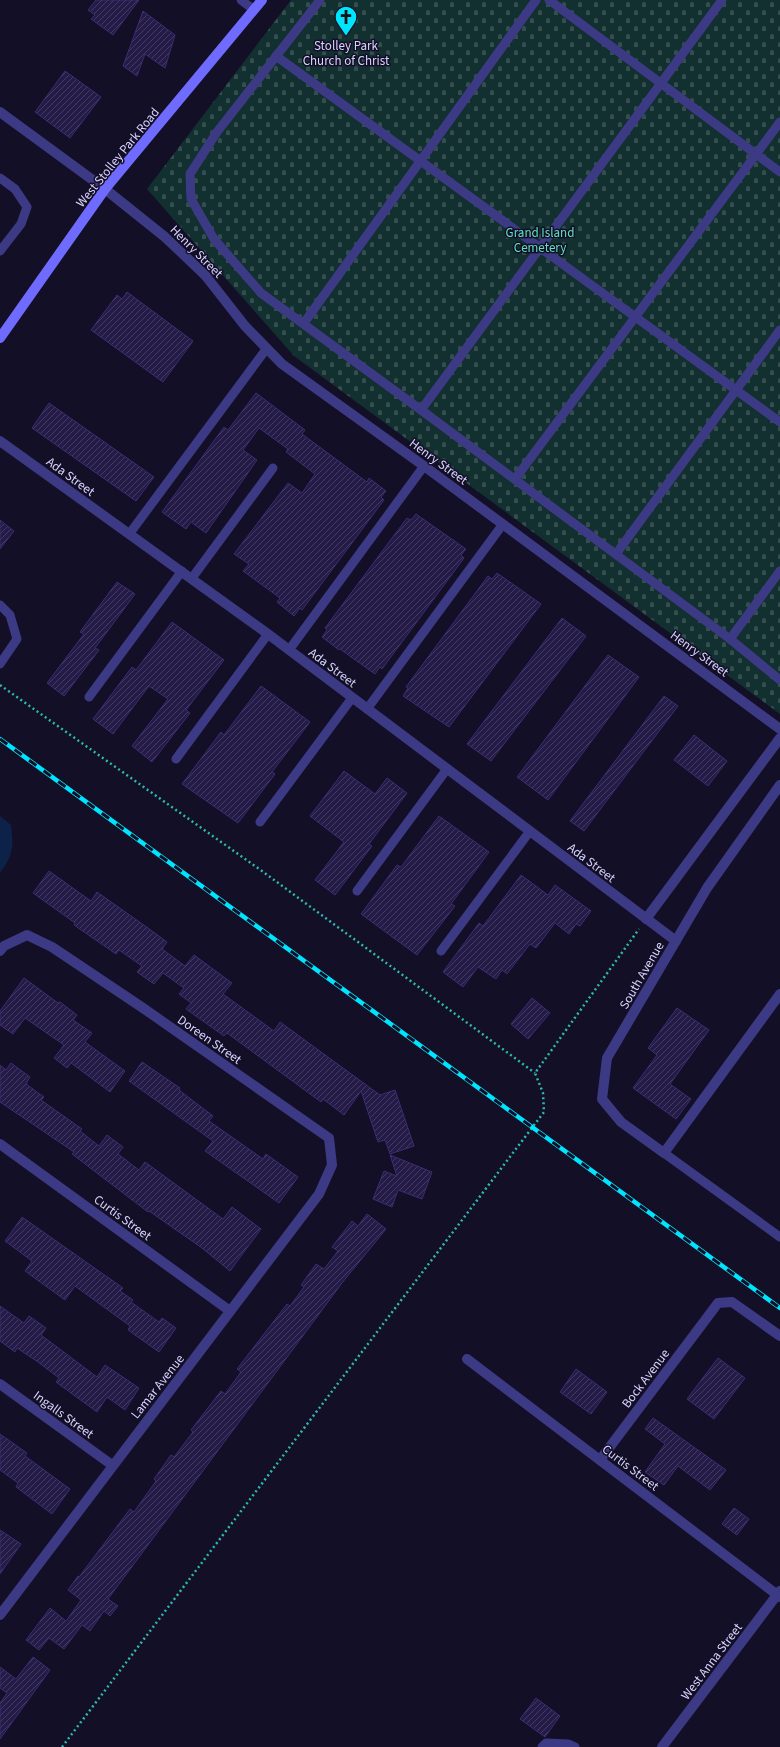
<svg xmlns="http://www.w3.org/2000/svg" width="780" height="1747" font-family="'Source Sans 3',sans-serif">
<style>
.cemetery{fill:url(#cemetery-stones)}
.water{fill:#0c2248}
.building{fill:url(#building-hatch);stroke:#3b2d73}
.lines{fill:none;stroke-linecap:round;stroke-linejoin:round}
.path{stroke:#2fb8b0;stroke-width:2.5;stroke-dasharray:2 3;stroke-linecap:butt}
.service{stroke:#3d3a85;stroke-width:9}
.minor{stroke:#3d3a85;stroke-width:10}
.secondary{stroke:#6f6bff;stroke-width:10}
.rail-casing{stroke:#00e5ff;stroke-width:4.5}
.rail{stroke:#130f26;stroke-width:3;stroke-dasharray:9;stroke-linecap:butt}
.labels{text-anchor:middle;stroke-width:3;stroke-linejoin:round;paint-order:stroke}
.poi-label{font-size:13px;fill:#d9d4ff;stroke:#130f26}
.street-label{font-size:13px;fill:#d9d4ff;stroke:#130f26}
.park-label{font-size:13px;fill:#5fe0c0;stroke:#130f26}
</style>
<defs>
<pattern id="cemetery-stones" width="16" height="16" patternUnits="userSpaceOnUse"><rect width="16" height="16" fill="#12302f"/><path d="M2 7V4a2 2 0 0 1 4 0v3zM10 15v-3a2 2 0 0 1 4 0v3z" fill="#344d4e"/></pattern>
<pattern id="building-hatch" width="6" height="6" patternUnits="userSpaceOnUse"><rect width="6" height="6" fill="#241b47"/><path d="M-1 1l2-2M0 6l6-6M5 7l2-2" fill="none" stroke="#433b63"/></pattern>
</defs>
<rect width="100%" height="100%" fill="#130f26"/>
<path class="cemetery" d="M291,0H780V714L294,356L147,189Z"/>
<path class="water" d="M0,816L11,825C14,846 13,856 0,873Z"/>
<g class="building">
<path d="M96,0H139L113,35L91,19L95,15L88,10Z"/>
<path d="M143,11L175,35L165,68L145,54L137,76L123,66Z"/>
<path d="M65,71L101,97L70,138L35,112Z"/>
<path d="M127,292L193,341L163,382L91,330L117,295L122,299Z"/>
<path d="M256,393L305,430L302,434L367,482L369,478L386,491L381,497L384,500L302,610L300,608L294,616L277,602L280,598L243,571L249,564L234,554L288,483L302,493L315,474L286,452L288,449L259,428L243,450L257,460L206,533L191,522L186,529L162,512L224,427L228,430Z"/>
<path d="M49,403L154,477L136,501L32,428Z"/>
<path d="M416,514L466,549L461,555L464,558L382,669L380,667L375,674L340,649L339,650L322,637L327,630L325,628L407,518L411,520Z"/>
<path d="M0,520L14,531L0,549Z"/>
<path d="M497,573L541,604L449,727L403,696L408,688L406,687L488,576L492,579Z"/>
<path d="M117,582L135,594L95,648L99,650L64,696L47,683L84,634L80,632Z"/>
<path d="M562,618L586,636L491,761L467,744Z"/>
<path d="M172,622L224,660L186,710L190,713L152,762L132,746L168,699L149,686L113,734L93,719L132,667L136,670Z"/>
<path d="M608,655L639,677L548,800L517,777Z"/>
<path d="M261,686L310,722L272,772L275,774L238,823L182,784L221,732L224,735Z"/>
<path d="M664,696L678,706L584,831L570,821Z"/>
<path d="M694,735L727,761L708,786L674,760Z"/>
<path d="M344,771L375,794L387,778L407,793L369,844L372,846L335,895L315,880L344,842L310,816Z"/>
<path d="M439,816L489,852L451,904L455,906L417,955L361,914L397,865L401,867Z"/>
<path d="M49,871L91,901L97,892L148,928L167,942L162,949L185,966L194,955L232,983L223,994L274,1031L280,1022L380,1095L395,1090L414,1146L390,1154L385,1140L378,1142L361,1091L344,1115L323,1099L321,1102L227,1033L224,1036L186,1009L191,1003L179,994L184,988L163,973L154,984L137,972L142,966L119,950L116,954L74,925L75,923L33,893Z"/>
<path d="M521,875L548,895L555,885L591,911L580,926L576,924L569,934L555,923L536,948L530,944L507,974L502,970L496,979L478,967L463,987L443,972L479,923L483,926Z"/>
<path d="M24,978L58,1003L60,1002L77,1015L73,1020L92,1033L85,1042L125,1071L110,1092L71,1063L67,1068L54,1058L64,1045L25,1018L13,1034L0,1025V1011Z"/>
<path d="M532,998L550,1013L528,1039L511,1024Z"/>
<path d="M677,1008L709,1030L670,1084L691,1099L676,1119L633,1088L657,1055L648,1048Z"/>
<path d="M142,1062L180,1088L179,1090L213,1116L209,1121L263,1159L266,1154L298,1177L279,1203L205,1151L213,1141L129,1081Z"/>
<path d="M11,1063L30,1077L26,1084L44,1097L41,1100L82,1129L80,1131L99,1146L107,1135L123,1147L118,1154L139,1170L145,1162L223,1219L232,1207L261,1229L230,1271L202,1248L149,1211L148,1212L72,1154L74,1152L0,1102V1065L6,1070Z"/>
<path d="M390,1155L432,1172L422,1199L398,1190L392,1207L373,1199L384,1171L397,1176Z"/>
<path d="M367,1214L386,1229L342,1283L108,1599L118,1606L110,1616L104,1611L90,1631L82,1625L64,1649L49,1638L39,1650L26,1640L50,1608L66,1621L81,1600L68,1590L78,1576L79,1577L130,1509L134,1512L156,1481L154,1479L171,1455L174,1457L193,1432L191,1430L221,1391L225,1394L241,1372L237,1369L287,1304L290,1306L304,1287L301,1285L316,1264L324,1269L338,1251L332,1247L352,1221L358,1226Z"/>
<path d="M22,1217L123,1288L120,1291L133,1300L131,1302L159,1322L162,1318L176,1328L159,1352L128,1330L130,1326L75,1286L65,1300L25,1271L32,1261L5,1241Z"/>
<path d="M0,1306L24,1323L29,1316L46,1328L41,1335L97,1377L105,1365L139,1388L125,1410L107,1397L97,1412L56,1382L59,1378L38,1362L17,1348L15,1352L0,1341Z"/>
<path d="M718,1358L745,1378L714,1419L687,1399Z"/>
<path d="M576,1369L607,1392L591,1414L560,1392Z"/>
<path d="M653,1418L726,1470L710,1490L678,1466L664,1485L645,1472L665,1444L645,1429Z"/>
<path d="M0,1434L27,1453L25,1456L70,1489L52,1514L16,1487L18,1483L0,1470Z"/>
<path d="M734,1508L749,1519L737,1535L722,1524Z"/>
<path d="M0,1530L21,1544L0,1574Z"/>
<path d="M33,1657L50,1670L0,1739V1703L7,1693L0,1688V1667L16,1679Z"/>
<path d="M536,1698L560,1716L545,1737L520,1719Z"/>
</g>
<g class="lines">
<g class="path">
<path d="M0,685L262,871L535,1073"/>
<path d="M62,1747L544,1112L543,1093L535,1073L639,929"/>
</g>
<g class="service">
<path d="M241,0L254,10"/>
<path d="M320,0L217,132L190,174L191,199L214,239L261,293L421,410L730,639L780,680"/>
<path d="M549,0L780,172"/>
<path d="M276,56L780,422"/>
<path d="M0,178L15,189L27,207L21,224L0,251"/>
<path d="M304,323L536,0"/>
<path d="M421,410L722,0"/>
<path d="M515,479L780,122"/>
<path d="M130,533L267,348"/>
<path d="M616,554L780,330"/>
<path d="M192,578L273,468"/>
<path d="M0,605L10,615L17,639L0,664"/>
<path d="M730,639L780,571"/>
<path d="M289,650L424,466"/>
<path d="M89,697L182,571"/>
<path d="M367,709L503,524"/>
<path d="M176,759L268,634"/>
<path d="M260,822L352,698"/>
<path d="M357,891L447,769"/>
<path d="M441,951L530,831"/>
<path d="M664,1153L780,1237"/>
<path d="M542,1747L546,1743L568,1744L575,1747"/>
</g>
<g class="minor">
<path d="M0,112L105,189L165,237L205,275L245,326L282,364L424,466L780,729"/>
<path d="M0,441L268,634L676,941"/>
<path d="M780,785L707,888L607,1058L602,1099L621,1122L664,1153L780,994"/>
<path d="M646,919L780,738"/>
<path d="M0,951L4,946L27,935L52,947L143,1008L329,1138L332,1165L319,1194L0,1615"/>
<path d="M0,1144L230,1311"/>
<path d="M467,1359L780,1597"/>
<path d="M0,1384L112,1465"/>
<path d="M600,1460L718,1303L732,1302L780,1336"/>
<path d="M662,1747L780,1591"/>
</g>
<path class="secondary" d="M0,338L105,189L262,0"/>
<g class="rail-casing">
<path id="rail" d="M0,739L780,1308"/>
</g>
<use href="#rail" class="rail"/>
</g>
<defs>
<g id="church-pin" transform="scale(1.15)"><path d="M0 17L-7.5 6A9.5 9.5 0 1 1 7.5 6Z" fill="#00e5ff" stroke="#130f26"/><path d="M-1.2-6h2.4v3.5h3.3v2.4h-3.3V6h-2.4V-.1h-3.3v-2.4h3.3Z" fill="#111"/></g>
</defs>
<g fill-rule="evenodd">
<use href="#church-pin" x="346" y="17"/>
</g>
<g class="labels">
<g class="poi-label">
<text x="346" y="50">Stolley Park<tspan x="346" dy="15">Church of Christ</tspan></text>
</g>
<g class="street-label">
<text transform="translate(117 157) rotate(-51)" y="5">West Stolley Park Road</text>
<text transform="translate(197 251) rotate(45)" y="5">Henry Street</text>
<text transform="translate(439 461) rotate(36)" y="5">Henry Street</text>
<text transform="translate(71 476) rotate(36)" y="5">Ada Street</text>
<text transform="translate(700 653) rotate(36)" y="5">Henry Street</text>
<text transform="translate(333 667) rotate(37)" y="5">Ada Street</text>
<text transform="translate(592 862) rotate(37)" y="5">Ada Street</text>
<text transform="translate(641 975) rotate(-60)" y="5">South Avenue</text>
<text transform="translate(210 1039) rotate(35)" y="5">Doreen Street</text>
<text transform="translate(123 1217) rotate(36)" y="5">Curtis Street</text>
<text transform="translate(645 1378) rotate(-53)" y="5">Bock Avenue</text>
<text transform="translate(157 1386) rotate(-52)" y="5">Lamar Avenue</text>
<text transform="translate(64 1414) rotate(36)" y="5">Ingalls Street</text>
<text transform="translate(631 1467) rotate(37)" y="5">Curtis Street</text>
<text transform="translate(711 1661) rotate(-53)" y="5">West Anna Street</text>
</g>
<g class="park-label">
<text x="540" y="237">Grand Island<tspan x="540" dy="15">Cemetery</tspan></text>
</g>
</g>
</svg>
